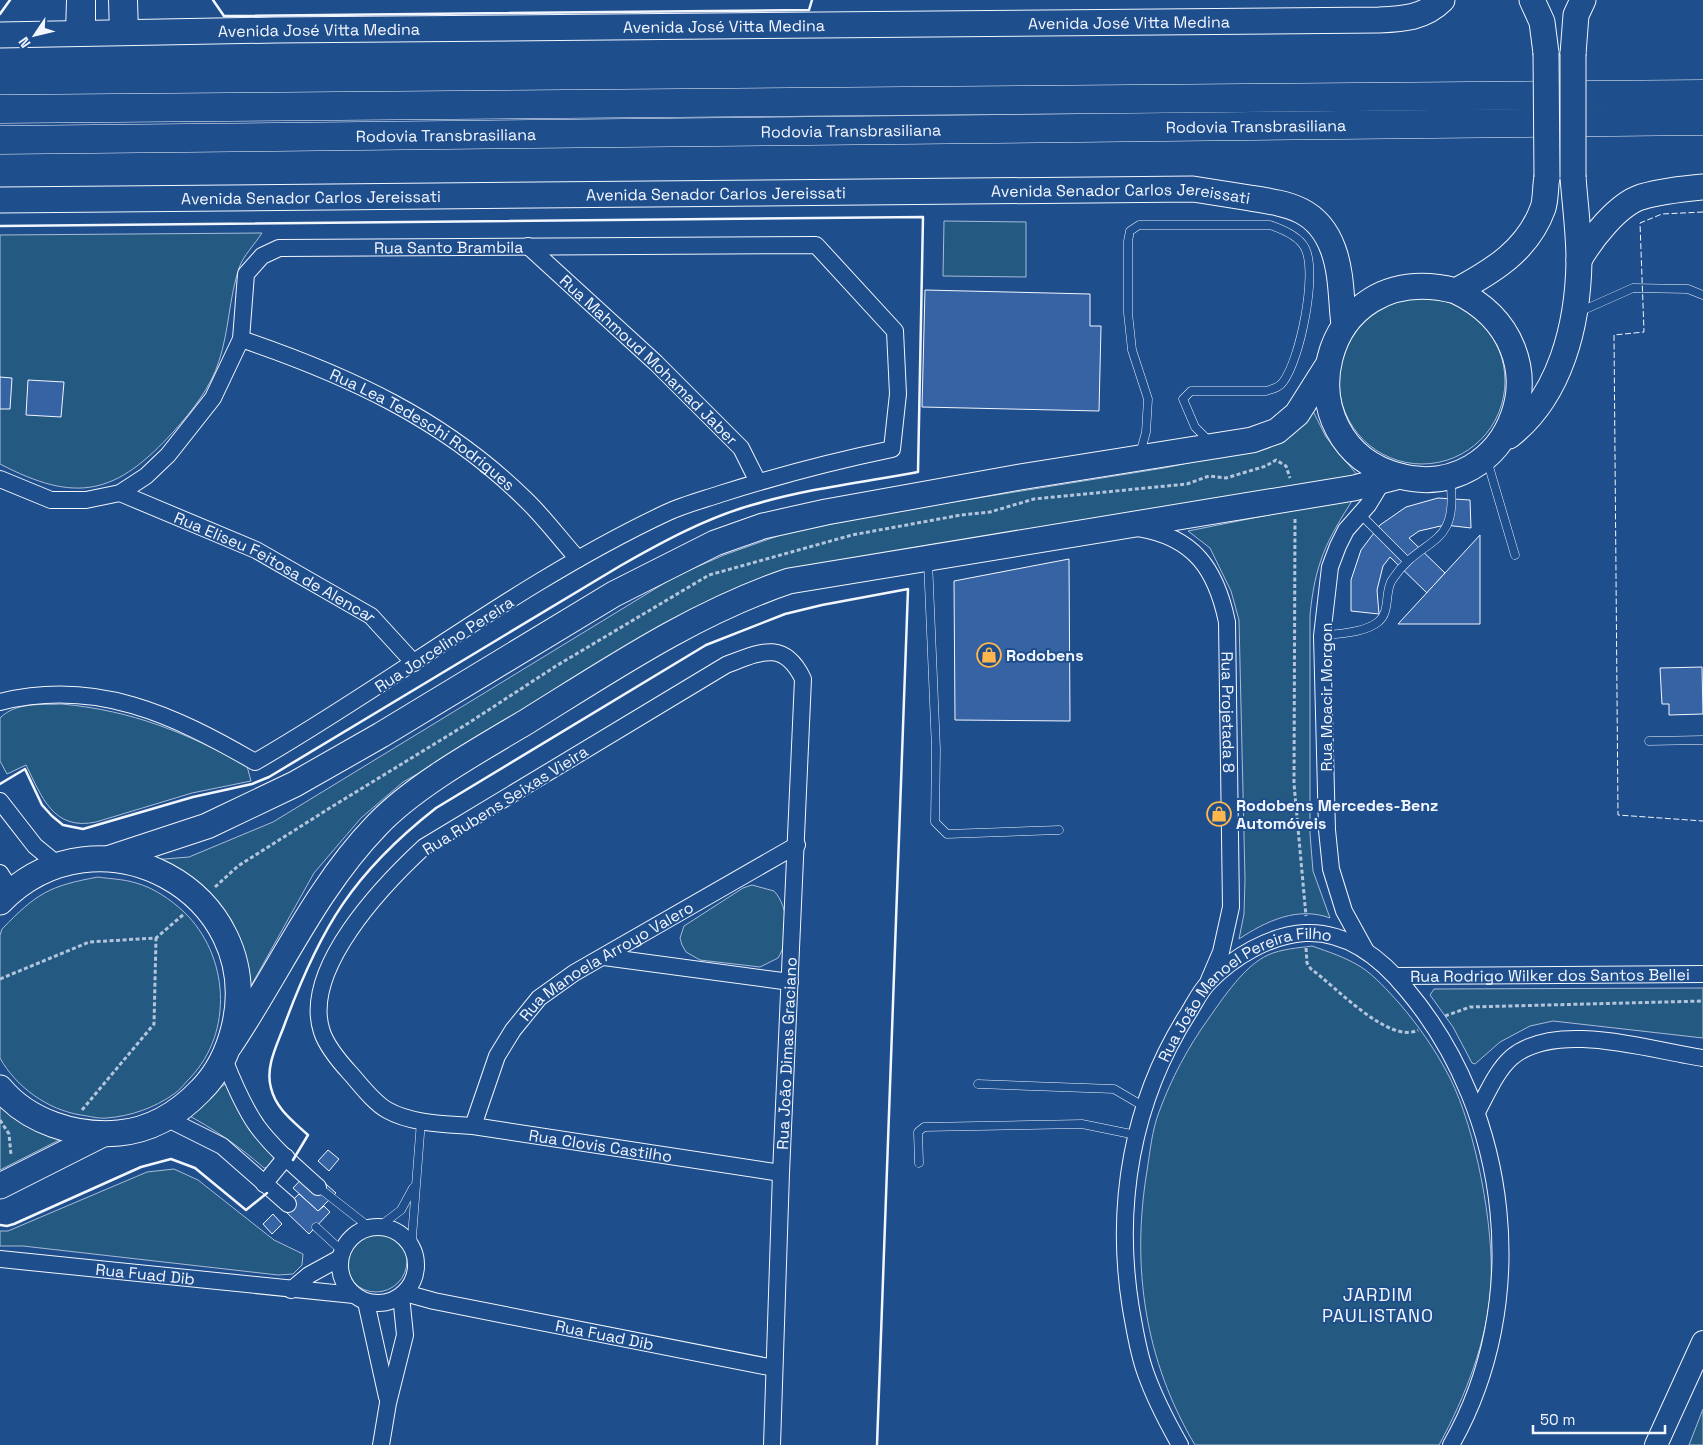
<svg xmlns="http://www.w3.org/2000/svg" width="1703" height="1445" font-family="'Space Grotesk',sans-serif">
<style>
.green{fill:#245a82;stroke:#a8bbd7}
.building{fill:#3563a3;stroke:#f2f6ff}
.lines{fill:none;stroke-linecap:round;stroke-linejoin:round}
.lane-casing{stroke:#f2f6ff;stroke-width:9}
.street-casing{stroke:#f2f6ff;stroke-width:18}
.secondary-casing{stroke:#f2f6ff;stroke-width:24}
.primary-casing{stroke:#f2f6ff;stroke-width:27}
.highway-casing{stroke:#f2f6ff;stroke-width:29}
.path{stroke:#b3c4dc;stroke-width:3;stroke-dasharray:4 2.5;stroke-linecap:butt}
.lane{stroke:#1f4e8c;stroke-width:8}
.street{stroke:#1f4e8c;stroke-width:16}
.secondary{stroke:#1f4e8c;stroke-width:22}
.primary{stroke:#1f4e8c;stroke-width:25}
.highway{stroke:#1f4e8c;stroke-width:28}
.primary-bridge-casing{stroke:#f2f6ff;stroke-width:27;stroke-linecap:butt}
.primary-bridge{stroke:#1f4e8c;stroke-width:25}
.fence{stroke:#f2f6ff;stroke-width:1;stroke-dasharray:6 2.5;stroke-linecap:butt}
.wall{stroke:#f2f6ff;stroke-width:2.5}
.labels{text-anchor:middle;stroke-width:4;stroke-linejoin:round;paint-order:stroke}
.street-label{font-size:16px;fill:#f2f6ff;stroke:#1f4e8c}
.poi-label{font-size:16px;font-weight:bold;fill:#f2f6ff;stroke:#1f4e8c;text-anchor:start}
.neighbourhood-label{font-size:18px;letter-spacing:1px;fill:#f2f6ff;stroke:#1f4e8c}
</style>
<rect width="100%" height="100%" fill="#1f4e8c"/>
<g class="green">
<path d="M944,221L1026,222V277L943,276Z"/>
<path d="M262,233C255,244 243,256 239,268C229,298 229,331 219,361C211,387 192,411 174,431C116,495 77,504 0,464V235Z"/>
<circle cx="1422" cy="381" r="83"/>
<path d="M1312,409L1326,437L1358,476L911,548L805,569L537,707L403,782L361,818L314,873L247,993L244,970L152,860L189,857L273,822L676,576L724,555L786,533L897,511L1164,468L1279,444L1297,430Z"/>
<path d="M1354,498C1326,541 1315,564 1310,615V834L1313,871L1330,918C1298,906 1266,921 1239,939L1244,914L1245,879L1239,620L1231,591L1210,548L1188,531Z"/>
<path d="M62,704C134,711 184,732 247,766L251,781L192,793L96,822C53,831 42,797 26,765L7,774L0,761V718C16,702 40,705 62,704Z"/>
<path d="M98,877C110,879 124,879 136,883C154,888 170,899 184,912C229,955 234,1032 190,1078C185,1083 180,1090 174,1094C154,1108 131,1116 107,1118C99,1119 89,1116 81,1115C48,1110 16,1087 0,1058V935L2,929C37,893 49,886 98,877Z"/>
<path d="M752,885L774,891C789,907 790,939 778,958L760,967L700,960L686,952L682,945L680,938L684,926L743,888Z"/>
<path d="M1312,946C1329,952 1345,957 1361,967C1375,976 1388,991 1399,1003C1419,1026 1436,1051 1450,1078C1476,1130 1494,1227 1491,1284C1488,1340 1465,1397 1439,1445H1195C1145,1361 1131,1267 1147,1171C1150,1152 1152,1130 1159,1112C1171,1079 1188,1047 1209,1018C1223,998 1245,965 1268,955C1281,949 1298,948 1312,946Z"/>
<path d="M1703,988V1038L1553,1021L1530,1026L1500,1042L1475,1064L1472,1063L1453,1027L1430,995L1434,989Z"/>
<path d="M228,1082L275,1158L272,1167L264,1168C239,1146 214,1129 184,1113Z"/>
<path d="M0,1093L69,1135L0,1170Z"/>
<path d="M174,1169L198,1180L274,1240L303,1254L302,1265L293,1274L278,1275L23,1246H0V1231H8L147,1172Z"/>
<circle cx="376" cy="1261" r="31"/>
<path d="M1703,1409V1445H1689Z"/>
</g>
<g class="building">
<path d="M925,290L1090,294V326H1101L1099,411L922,407Z"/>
<path d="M0,377L12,378L10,409H0Z"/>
<path d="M28,380L64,382L61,417L26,415Z"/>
<path d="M1438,498L1470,500L1471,528L1445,525L1419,531L1409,538L1445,573L1427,593L1390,557L1383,566L1377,590L1379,614L1351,611V580L1361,550L1380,525L1406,507Z"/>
<path d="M1480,535V624H1398L1445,573Z"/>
<path d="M1069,559L1070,721L955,720L954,581Z"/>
<path d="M1702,667L1703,714L1669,715V704H1662L1660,668Z"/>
<path d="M328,1150L339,1159L329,1171L318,1161Z"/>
<path d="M310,1170L336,1193L318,1211L293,1188Z"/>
<path d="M299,1194L318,1211L324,1206L330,1212L309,1234L283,1209Z"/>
<path d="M273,1214L282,1224L272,1234L263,1224Z"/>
</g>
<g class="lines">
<g class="lane-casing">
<g id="lane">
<path d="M1579,312L1633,288L1688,289L1703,295"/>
<path d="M1140,454L1146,432L1148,399L1132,350L1128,313V241L1130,231L1139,225H1270C1282,229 1299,236 1305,248C1318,273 1300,360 1283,382C1279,388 1272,389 1266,391H1191L1183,399L1195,427L1209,441"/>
<path d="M1487,460L1515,555"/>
<path d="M1360,514L1407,561"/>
<path d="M928,561L936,749L935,822L947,834L1059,830"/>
<path d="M1322,636C1339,633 1364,633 1378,622C1391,612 1384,592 1392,580C1422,534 1460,551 1450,478"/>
<path d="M1649,741L1703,740"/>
<path d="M978,1084L1114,1089L1143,1106"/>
<path d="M919,1163L918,1132L924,1127L1082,1124L1136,1135"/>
<path d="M318,1187L369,1227"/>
<path d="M380,1226L401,1210L413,1188"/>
<path d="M316,1227L342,1251"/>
<path d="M415,1255L412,1237L421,1121"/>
</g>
</g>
<g class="street-casing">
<g id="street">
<path d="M117,0L118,33"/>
<path d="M129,0L130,33"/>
<path d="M74,33L75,0"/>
<path d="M87,33V0"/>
<path id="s1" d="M528,246L656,363L741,448L758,482"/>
<path id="s2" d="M241,339C347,375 444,419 525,499C544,517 560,539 578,559"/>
<path id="s3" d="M0,479L51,500H86L120,493L146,476L168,455L213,398L241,339L246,274L262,256L279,248L816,245L895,331L898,394L892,449C834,461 777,476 720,494C702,500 683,505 666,513C521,581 394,682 255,762C174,715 96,678 0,702"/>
<path id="s4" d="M120,493L256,550L371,616L414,663"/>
<path id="s5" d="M1138,528C1194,537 1216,569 1227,622L1231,907L1221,952L1209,980"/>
<path d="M0,801L35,846L57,864"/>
<path d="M0,873L11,890"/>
<path d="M1366,951L1344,911L1331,869L1327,830L1322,636L1330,567L1338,546L1346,530L1368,505L1382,482"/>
<path d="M604,957L790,982"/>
<path id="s6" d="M1396,976L1703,974"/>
<path d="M224,1059C233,1082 243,1106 257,1126C274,1149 297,1168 318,1187"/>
<path d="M1477,1112C1487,1094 1496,1071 1512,1057C1557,1020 1649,1050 1703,1058"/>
<path d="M166,1118L222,1146L288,1204"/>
<path id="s7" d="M473,1126L497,1056L513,1030L539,998L574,973L797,845"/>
<path d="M264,1184L286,1157"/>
<circle cx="378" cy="1265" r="38"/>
<path id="s8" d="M0,1259L354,1295"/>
<path d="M291,1290L309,1275L340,1258"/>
<path id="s9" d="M405,1293L434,1301L774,1368"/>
<path d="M366,1302L387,1397"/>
<path d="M381,1445L388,1403L405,1335L401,1296"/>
<path id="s10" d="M772,1445L781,1173L803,679C784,639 760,652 726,665L424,847C383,885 301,970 322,1032C327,1047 339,1061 350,1073C360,1084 373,1102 387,1110C412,1124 445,1124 473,1126L781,1173"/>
<path id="s11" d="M1180,1445C1167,1422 1155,1399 1146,1374C1138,1353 1135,1330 1131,1309C1114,1205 1132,1101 1189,1012C1195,1002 1201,990 1209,982C1233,957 1270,935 1305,933C1347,931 1382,959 1407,990C1511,1114 1532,1303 1451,1445"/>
</g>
</g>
<g class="secondary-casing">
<path id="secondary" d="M1656,1445L1703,1342"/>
</g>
<g class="primary-casing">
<g id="primary">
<path d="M1532,0L1542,22L1546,53"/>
<path id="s12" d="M0,35L276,30L1379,20C1403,19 1424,18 1442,0"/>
<path d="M1573,54L1576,15L1583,0"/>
<path id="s13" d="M0,200L1193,189C1212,192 1231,195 1250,198C1288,204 1318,208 1333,249C1342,273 1341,301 1344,325"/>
<path d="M1579,260C1591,239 1617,205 1641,197C1661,191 1682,189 1703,187"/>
<path d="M1456,291C1574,348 1510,505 1399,476C1279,444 1316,255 1456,291C1493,271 1528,250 1543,208C1546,199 1545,187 1547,177"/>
<path d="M1509,436C1561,396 1578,324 1579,261C1579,233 1575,204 1573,177"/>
<path d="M110,858L207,826L295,784L381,735L614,594L715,543L763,526L826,512L1020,477L1252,440L1277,431L1297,414L1328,365"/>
<path d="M0,902C98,801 267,891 234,1028C228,1052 218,1073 201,1090C179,1113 151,1130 119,1133C76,1137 28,1122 0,1088"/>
<path d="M230,1045C279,972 315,889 377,825C414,786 479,750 526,722C610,670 694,613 789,581L1354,488L1400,476"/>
<path d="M0,1186L103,1134"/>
</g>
</g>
<g class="highway-casing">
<g id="highway">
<path d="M0,109L1703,94"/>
<path id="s14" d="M0,140L1703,121"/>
</g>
</g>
<g class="path">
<path d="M1295,519L1294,784L1306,916"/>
<path d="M215,887L238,866L333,806L467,724L556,666L709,575L852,535L961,515L990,512L1034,499L1187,484L1209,476L1226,478L1266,466L1276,460L1286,466L1290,478"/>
<path d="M1306,948L1307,963L1311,969C1334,985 1389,1045 1418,1030"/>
<path d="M0,979L89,942L156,938L184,914"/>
<path d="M1445,1016L1470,1007L1703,1001"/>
<path d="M82,1110L154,1024L156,938"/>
<path d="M0,1120L9,1134L11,1155"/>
</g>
<use href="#lane" class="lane"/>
<use href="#street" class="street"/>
<use href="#secondary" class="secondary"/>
<use href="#primary" class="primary"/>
<use href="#highway" class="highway"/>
<g class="primary-bridge-casing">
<g id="primary-bridge">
<path d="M1546,53L1547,177"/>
<path d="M1573,54V177"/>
</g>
</g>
<use href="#primary-bridge" class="primary-bridge"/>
<path class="fence" d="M1703,212L1662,214L1640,223L1644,332L1614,335L1618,815L1703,821"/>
<g class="wall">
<path d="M213,0L224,16L809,10L812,0"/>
<path d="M0,14L10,0"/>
<path d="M0,226L923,217L918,472C863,482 806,489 752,505C706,518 662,542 620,566L269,777L252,784L193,797L83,829L63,825L52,816L42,805L25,769L0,784"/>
<path d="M293,1160L308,1135C293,1121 276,1109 271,1088C265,1067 277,1045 284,1026C320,928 353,873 436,808L706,645L785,614L822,605L908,589L877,1445"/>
<path d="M0,1225L7,1226L14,1224L141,1167L171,1159L195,1168L246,1210L267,1193"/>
</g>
</g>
<defs>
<g id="shop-ring" transform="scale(1.25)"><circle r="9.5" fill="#1f4e8c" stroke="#ffb74d" stroke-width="1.5"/><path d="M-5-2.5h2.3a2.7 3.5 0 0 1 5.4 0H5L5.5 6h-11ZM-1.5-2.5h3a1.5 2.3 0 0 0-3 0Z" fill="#ffb74d"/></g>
</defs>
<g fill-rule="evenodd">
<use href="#shop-ring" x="989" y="655"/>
<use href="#shop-ring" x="1219" y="814"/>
</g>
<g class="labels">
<g class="street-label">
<text dy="6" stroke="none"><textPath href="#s12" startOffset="1129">Avenida José Vitta Medina</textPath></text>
<text dy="6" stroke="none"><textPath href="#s12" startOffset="724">Avenida José Vitta Medina</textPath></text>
<text dy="6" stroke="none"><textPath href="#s12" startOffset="319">Avenida José Vitta Medina</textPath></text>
<text dy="6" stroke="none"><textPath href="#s14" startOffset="1256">Rodovia Transbrasiliana</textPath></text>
<text dy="6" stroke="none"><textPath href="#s14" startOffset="851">Rodovia Transbrasiliana</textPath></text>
<text dy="6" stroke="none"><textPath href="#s14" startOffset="446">Rodovia Transbrasiliana</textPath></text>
<text dy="6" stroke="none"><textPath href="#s13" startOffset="716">Avenida Senador Carlos Jereissati</textPath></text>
<text dy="6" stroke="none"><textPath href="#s13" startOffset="1121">Avenida Senador Carlos Jereissati</textPath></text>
<text dy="6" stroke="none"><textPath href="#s13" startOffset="311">Avenida Senador Carlos Jereissati</textPath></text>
<text dy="6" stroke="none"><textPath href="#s3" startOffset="602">Rua Santo Brambila</textPath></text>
<text dy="6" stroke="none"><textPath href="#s1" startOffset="166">Rua Mahmoud Mohamad Jaber</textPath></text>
<text dy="6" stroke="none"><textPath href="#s2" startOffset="204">Rua Lea Tedeschi Rodrigues</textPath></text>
<text dy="6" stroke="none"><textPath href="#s4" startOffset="172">Rua Eliseu Feitosa de Alencar</textPath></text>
<text transform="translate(444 644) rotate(-33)" y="6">Rua Jorcelino Pereira</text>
<text transform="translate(1326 697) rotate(-90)" y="6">Rua Moacir Morgon</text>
<text dy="6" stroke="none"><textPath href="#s5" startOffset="230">Rua Projetada 8</textPath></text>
<text transform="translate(505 800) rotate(-32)" y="6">Rua Rubens Seixas Vieira</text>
<text dy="6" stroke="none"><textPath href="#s7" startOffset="222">Rua Manoela Arroyo Valero</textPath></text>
<text dy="6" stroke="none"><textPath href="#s6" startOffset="154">Rua Rodrigo Wilker dos Santos Bellei</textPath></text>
<text dy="6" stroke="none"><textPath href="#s11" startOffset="514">Rua João Manoel Pereira Filho</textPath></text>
<text dy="6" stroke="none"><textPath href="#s10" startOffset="392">Rua João Dimas Graciano</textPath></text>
<text dy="6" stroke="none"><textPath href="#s10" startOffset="1751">Rua Clovis Castilho</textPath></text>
<text dy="6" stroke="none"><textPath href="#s8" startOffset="146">Rua Fuad Dib</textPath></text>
<text dy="6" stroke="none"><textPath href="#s9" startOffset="204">Rua Fuad Dib</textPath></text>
</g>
<g class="poi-label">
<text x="1006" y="661">Rodobens</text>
<text x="1236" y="811">Rodobens Mercedes-Benz<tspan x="1236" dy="18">Automóveis</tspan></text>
</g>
<g class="neighbourhood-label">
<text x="1378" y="1301">JARDIM<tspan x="1378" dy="21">PAULISTANO</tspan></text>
</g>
</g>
<g transform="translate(35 35) rotate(235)" stroke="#1f4e8c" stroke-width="4" paint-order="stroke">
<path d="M0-4L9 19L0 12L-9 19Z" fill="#f2f6ff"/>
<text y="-8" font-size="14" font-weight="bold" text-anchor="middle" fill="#f2f6ff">N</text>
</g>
<path d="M1533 1425v8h132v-8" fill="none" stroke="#f2f6ff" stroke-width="2.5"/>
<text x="1540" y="1425" font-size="15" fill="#f2f6ff" stroke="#1f4e8c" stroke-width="4" paint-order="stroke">50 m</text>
</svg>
